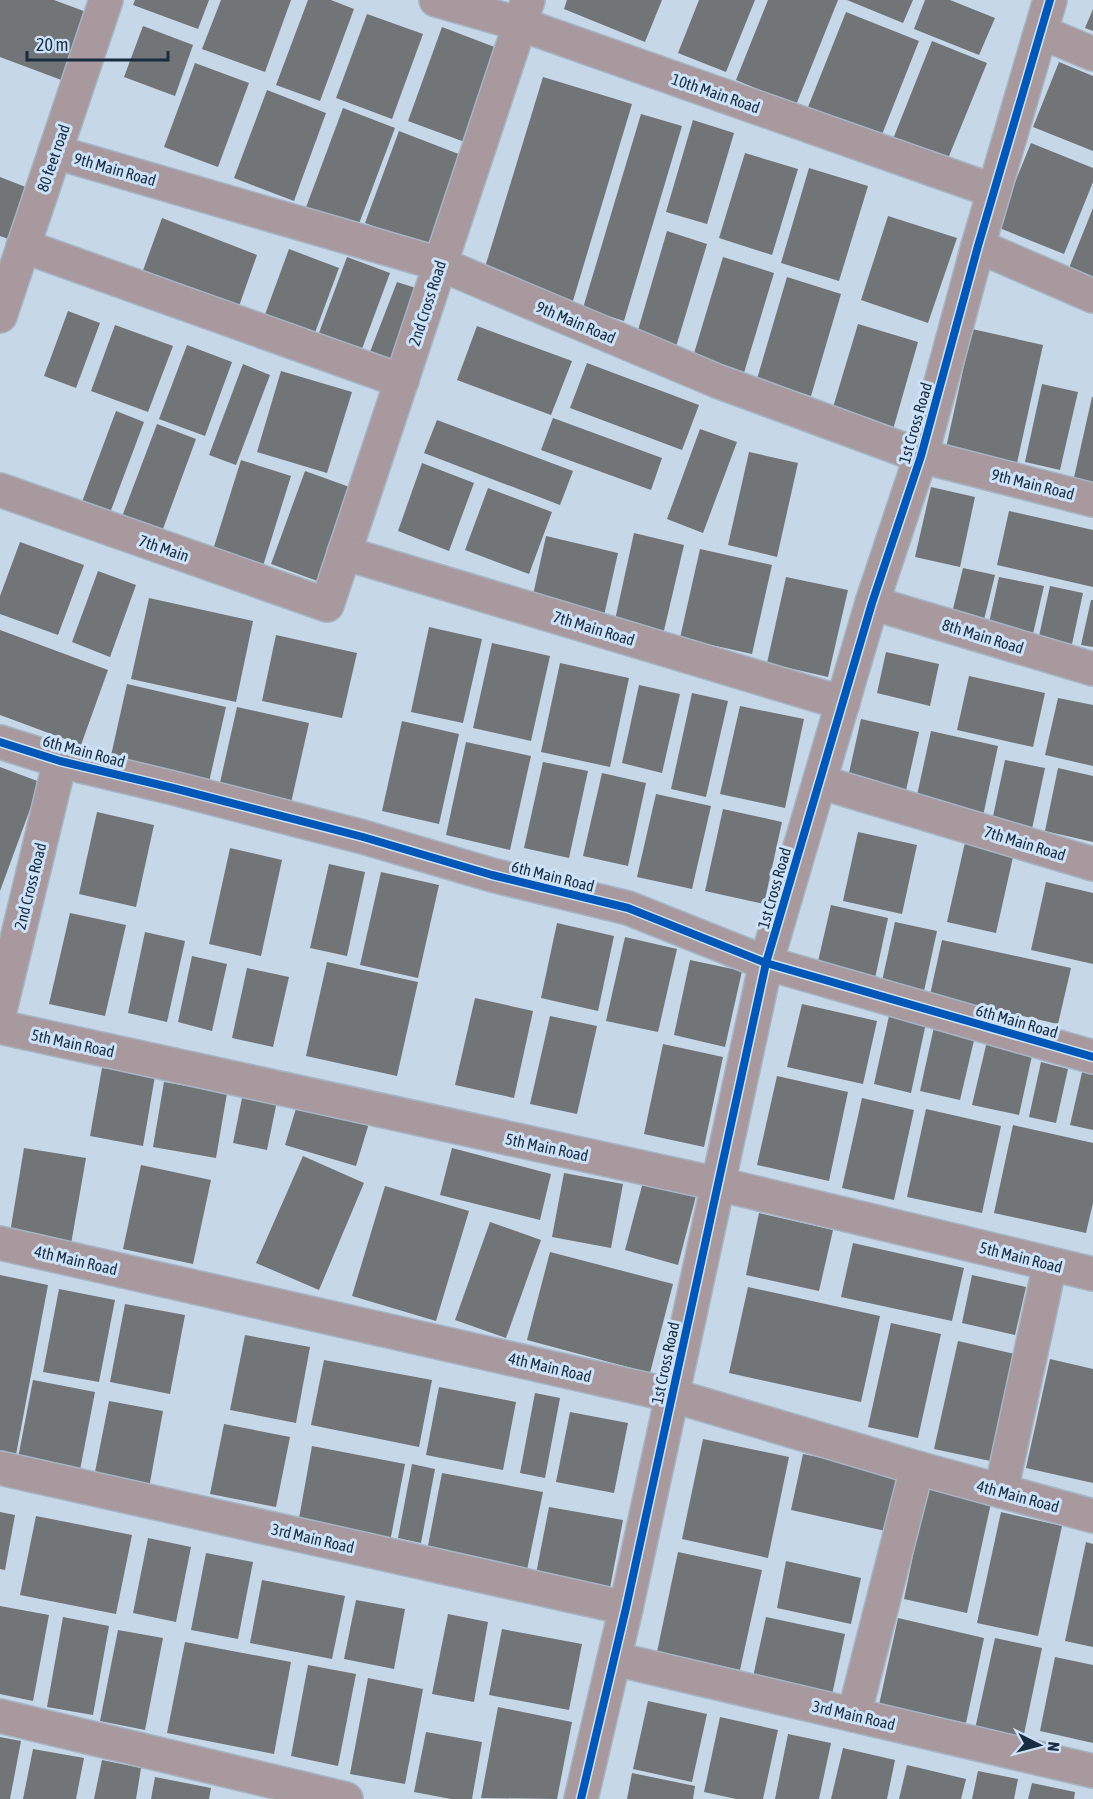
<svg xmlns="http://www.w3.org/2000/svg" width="1093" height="1799" font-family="'Asap Condensed',sans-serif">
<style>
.building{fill:#717577}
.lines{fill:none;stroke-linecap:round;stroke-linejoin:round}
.minor-casing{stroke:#a6b5c4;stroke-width:36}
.tertiary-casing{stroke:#a6b5c4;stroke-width:36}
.minor{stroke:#a7999d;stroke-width:33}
.tertiary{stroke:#a7999d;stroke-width:33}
.cycleway-casing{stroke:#cee2f7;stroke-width:11}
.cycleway{stroke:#0057b8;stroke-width:8}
.labels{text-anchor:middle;stroke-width:6;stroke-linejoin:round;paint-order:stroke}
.street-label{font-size:16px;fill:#192d41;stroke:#cee2f7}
</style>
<rect width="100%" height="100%" fill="#c6d7e8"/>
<g class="building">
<path d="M0,0H54L89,13L64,81L0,57Z"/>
<path d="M135,0H209L198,29L133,5Z"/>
<path d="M221,0H291L265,72L202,49Z"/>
<path d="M308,0H331L354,9L320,101L276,85Z"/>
<path d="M567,0H662L645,42L564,9Z"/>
<path d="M699,0H755L726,72L678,53Z"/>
<path d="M768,0H838L796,105L736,80Z"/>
<path d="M847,0H913L903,23Z"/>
<path d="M925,0H950L995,18L979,55L914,29Z"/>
<path d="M1093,9V31L1085,28Z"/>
<path d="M846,12L919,41L881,137L808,107Z"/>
<path d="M367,14L423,34L392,119L336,98Z"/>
<path d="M143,26L193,45L175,96L124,77Z"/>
<path d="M442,27L505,51L470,144L408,121Z"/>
<path d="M932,41L987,63L947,161L893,139Z"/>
<path d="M1059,62L1093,76V151L1033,127Z"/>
<path d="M195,63L249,83L218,167L164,147Z"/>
<path d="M543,77L632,104L572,304L482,277Z"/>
<path d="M267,90L326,113L294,201L234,178Z"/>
<path d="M343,108L395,128L357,229L305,210Z"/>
<path d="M641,114L682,126L624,321L583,308Z"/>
<path d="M693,120L734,133L707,224L666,212Z"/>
<path d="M399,131L469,158L435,249L365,223Z"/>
<path d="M1031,143L1093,168V182L1064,254L997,227Z"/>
<path d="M745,153L798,169L772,255L719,238Z"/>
<path d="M809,168L868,186L839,281L781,263Z"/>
<path d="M0,177L36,191L17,242L0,236Z"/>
<path d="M1093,208V278L1069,268Z"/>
<path d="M888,216L957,238L928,323L861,300Z"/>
<path d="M162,218L257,255L237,312L141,276Z"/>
<path d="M667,231L707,244L675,350L636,337Z"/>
<path d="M289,249L339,268L313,338L263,320Z"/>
<path d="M347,257L390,273L359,357L316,341Z"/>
<path d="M723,257L774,273L743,376L692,360Z"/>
<path d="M787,277L841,294L811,396L757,379Z"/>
<path d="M397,282L428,292L401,364L370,352Z"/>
<path d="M68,311L100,323L76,388L44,376Z"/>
<path d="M858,324L918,342L892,433L831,414Z"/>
<path d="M115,325L173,346L148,412L91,391Z"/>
<path d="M477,326L572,361L551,415L457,380Z"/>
<path d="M972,329L1043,345L1017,463L946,448Z"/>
<path d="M187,345L232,362L205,436L159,419Z"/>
<path d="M587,363L699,405L682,450L570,408Z"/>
<path d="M243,364L270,375L236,465L209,455Z"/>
<path d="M281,371L352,392L327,473L257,452Z"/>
<path d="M1042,384L1078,392L1060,470L1025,462Z"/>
<path d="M1092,397H1093V486L1073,482Z"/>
<path d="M116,411L144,422L107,521L79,510Z"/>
<path d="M553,418L662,458L651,490L541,450Z"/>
<path d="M437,420L573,471L560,505L424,453Z"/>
<path d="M157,424L196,439L160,537L120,522Z"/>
<path d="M700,429L737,442L703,533L667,519Z"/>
<path d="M749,452L798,463L777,557L728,545Z"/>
<path d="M241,460L291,476L262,569L212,553Z"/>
<path d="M422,463L474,483L449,551L398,531Z"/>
<path d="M305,471L355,489L320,582L271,564Z"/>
<path d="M931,487L975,497L960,567L915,557Z"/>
<path d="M488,488L552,512L529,574L465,550Z"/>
<path d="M1009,511L1093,530V587L997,565Z"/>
<path d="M634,533L684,545L662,639L613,629Z"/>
<path d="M546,536L618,553L603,620L531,604Z"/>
<path d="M20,542L84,565L58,635L0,614V596Z"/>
<path d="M700,549L772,565L752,654L680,638Z"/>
<path d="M963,568L995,575L983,624L951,617Z"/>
<path d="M98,571L136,585L110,657L72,642Z"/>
<path d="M786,577L848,590L828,677L767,663Z"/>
<path d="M999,577L1044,586L1033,634L989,623Z"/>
<path d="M1050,586L1083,593L1072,644L1039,636Z"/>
<path d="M149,598L253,621L236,702L131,679Z"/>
<path d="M1091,600H1093V647L1081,645Z"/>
<path d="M429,627L482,639L463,723L411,712Z"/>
<path d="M0,630L108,670L81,745L0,715Z"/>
<path d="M276,635L357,653L342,718L262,701Z"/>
<path d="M492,643L550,656L531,741L473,728Z"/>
<path d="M886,652L939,664L930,706L877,693Z"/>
<path d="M560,663L629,678L610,767L541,752Z"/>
<path d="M969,676L1045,693L1033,747L957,730Z"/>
<path d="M127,684L226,707L209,782L110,760Z"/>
<path d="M639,685L680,694L662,773L622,763Z"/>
<path d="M692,693L728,701L706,797L671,789Z"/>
<path d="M1058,698L1093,705V766L1045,755Z"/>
<path d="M740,706L804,719L785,808L720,794Z"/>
<path d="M237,707L309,723L291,803L219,787Z"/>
<path d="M861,719L919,732L905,795L847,782Z"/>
<path d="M402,721L459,734L439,824L382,811Z"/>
<path d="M931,731L998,746L983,816L916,800Z"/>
<path d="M466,742L531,756L510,850L446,835Z"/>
<path d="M1005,760L1045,768L1032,829L992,821Z"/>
<path d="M543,762L588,771L569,858L524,848Z"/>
<path d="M0,767L40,782L0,891Z"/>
<path d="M1058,768L1093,776V842L1045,831Z"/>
<path d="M602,773L646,783L628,866L583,856Z"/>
<path d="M656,794L711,806L692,889L637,877Z"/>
<path d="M723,809L782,822L764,904L705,891Z"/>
<path d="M97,812L154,825L136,907L79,894Z"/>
<path d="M858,832L917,845L902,914L843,901Z"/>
<path d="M966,838L1015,848L996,933L947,922Z"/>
<path d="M230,848L282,860L261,956L209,944Z"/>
<path d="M329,864L365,872L347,956L310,948Z"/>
<path d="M381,872L439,885L418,978L360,965Z"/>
<path d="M1046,882L1093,893V964L1031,950Z"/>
<path d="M831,905L888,918L874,983L816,970Z"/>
<path d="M70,913L126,925L105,1016L49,1004Z"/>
<path d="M895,922L937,931L924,991L882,981Z"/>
<path d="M557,923L614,936L598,1011L541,998Z"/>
<path d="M145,932L185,941L167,1022L128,1013Z"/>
<path d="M625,937L677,949L658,1032L606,1021Z"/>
<path d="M942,940L1071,968L1058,1024L930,995Z"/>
<path d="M192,956L227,964L212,1031L178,1022Z"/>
<path d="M690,960L742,971L725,1047L674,1035Z"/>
<path d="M327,962L418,982L397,1076L306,1056Z"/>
<path d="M247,968L289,977L273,1047L232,1038Z"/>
<path d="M475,998L533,1011L514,1098L455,1085Z"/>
<path d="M802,1004L877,1021L863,1084L787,1067Z"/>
<path d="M550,1016L597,1026L577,1114L530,1104Z"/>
<path d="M889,1016L926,1023L911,1093L874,1084Z"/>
<path d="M934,1027L975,1036L960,1100L920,1091Z"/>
<path d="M987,1041L1033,1051L1019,1115L972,1105Z"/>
<path d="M663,1044L723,1057L704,1147L644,1134Z"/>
<path d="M1041,1062L1068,1069L1056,1123L1029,1117Z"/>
<path d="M102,1068L155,1076L143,1146L90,1136Z"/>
<path d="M1083,1068L1093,1071V1130L1070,1125Z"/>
<path d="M777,1076L848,1092L829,1181L757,1165Z"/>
<path d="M164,1082L227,1093L216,1158L153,1147Z"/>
<path d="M243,1093L277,1101L267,1150L233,1143Z"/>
<path d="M862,1098L914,1110L894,1200L842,1188Z"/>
<path d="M298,1102L369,1123L356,1166L285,1145Z"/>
<path d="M926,1109L1001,1126L982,1213L907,1197Z"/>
<path d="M1013,1125L1093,1143V1203L1086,1233L994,1213Z"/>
<path d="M24,1148L86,1158L71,1244L10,1233Z"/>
<path d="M452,1148L551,1174L540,1220L440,1195Z"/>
<path d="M303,1156L364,1183L319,1290L256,1263Z"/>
<path d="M141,1165L211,1180L193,1264L123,1249Z"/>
<path d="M564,1173L623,1184L611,1248L552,1237Z"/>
<path d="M643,1182L696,1196L678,1265L625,1250Z"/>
<path d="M385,1186L469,1211L436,1321L352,1296Z"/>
<path d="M759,1213L833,1230L819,1291L746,1275Z"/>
<path d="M490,1222L541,1240L506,1338L455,1320Z"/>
<path d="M853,1243L964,1268L952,1321L841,1297Z"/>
<path d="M550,1252L673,1284L650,1373L527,1340Z"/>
<path d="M0,1275L48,1285L15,1460L0,1457Z"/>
<path d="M972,1275L1026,1287L1015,1335L962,1323Z"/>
<path d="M748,1287L880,1316L861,1402L729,1373Z"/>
<path d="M59,1289L115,1300L99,1382L43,1372Z"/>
<path d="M125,1304L185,1315L170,1394L110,1382Z"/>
<path d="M891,1323L941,1334L918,1438L868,1427Z"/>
<path d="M245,1335L310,1347L296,1423L230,1410Z"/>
<path d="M958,1341L1019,1355L995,1462L934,1449Z"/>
<path d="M1050,1359L1093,1369V1483L1026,1468Z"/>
<path d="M324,1360L432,1380L419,1447L311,1425Z"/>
<path d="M33,1380L95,1392L80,1470L18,1458Z"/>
<path d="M439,1387L516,1402L503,1470L426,1455Z"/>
<path d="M535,1393L560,1398L545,1478L520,1473Z"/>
<path d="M109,1401L163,1411L149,1488L94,1477Z"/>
<path d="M570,1412L628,1423L614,1493L556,1482Z"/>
<path d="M224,1424L290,1437L276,1507L210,1494Z"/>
<path d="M703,1439L789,1457L768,1558L682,1539Z"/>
<path d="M312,1446L405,1464L390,1542L298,1524Z"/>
<path d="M803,1454L903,1475L890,1532L791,1510Z"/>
<path d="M412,1464L435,1469L421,1543L398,1538Z"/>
<path d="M442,1473L543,1492L527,1570L427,1551Z"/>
<path d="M927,1489L991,1503L967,1613L904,1599Z"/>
<path d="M549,1507L623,1520L610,1588L536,1574Z"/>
<path d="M0,1512L15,1515L5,1570L0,1569Z"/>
<path d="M1001,1512L1062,1526L1038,1636L977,1623Z"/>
<path d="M36,1516L132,1535L116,1614L20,1595Z"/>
<path d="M148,1538L191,1547L176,1622L133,1613Z"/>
<path d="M1086,1542L1093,1544V1647L1065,1641Z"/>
<path d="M678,1552L762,1570L740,1670L657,1652Z"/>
<path d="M206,1553L253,1562L238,1639L191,1630Z"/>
<path d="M786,1561L861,1578L851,1624L777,1608Z"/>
<path d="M262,1580L345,1596L332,1659L250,1643Z"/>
<path d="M356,1600L405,1609L394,1669L344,1659Z"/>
<path d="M0,1606L49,1615L33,1701L0,1694Z"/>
<path d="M448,1614L488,1622L474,1702L432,1694Z"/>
<path d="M63,1617L109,1626L93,1715L47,1707Z"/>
<path d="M766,1617L845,1634L832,1695L753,1677Z"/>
<path d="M898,1618L984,1638L966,1723L879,1705Z"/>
<path d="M502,1629L582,1644L569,1710L489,1695Z"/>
<path d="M118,1630L163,1638L145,1730L100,1721Z"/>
<path d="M995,1638L1042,1648L1023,1739L975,1729Z"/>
<path d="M185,1642L291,1662L274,1754L167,1733Z"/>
<path d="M1055,1657L1093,1665V1743L1040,1731Z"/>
<path d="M308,1665L356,1674L338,1766L291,1756Z"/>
<path d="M368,1678L423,1689L405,1784L350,1774Z"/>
<path d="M648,1701L707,1714L692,1782L633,1769Z"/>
<path d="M498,1707L572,1722L557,1799L481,1798Z"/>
<path d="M720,1717L778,1730L763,1799H736L704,1792Z"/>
<path d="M426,1732L482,1742L472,1799H451L414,1792Z"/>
<path d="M788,1734L831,1743L819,1799H775Z"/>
<path d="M0,1737L21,1741L10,1799H0Z"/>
<path d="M843,1748L895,1760L887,1799H831Z"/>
<path d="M33,1749L84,1758L76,1799H23Z"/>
<path d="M102,1760L141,1768L136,1799H94Z"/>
<path d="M907,1765L966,1779L961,1799H899Z"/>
<path d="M978,1771L1018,1779L1014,1799H972Z"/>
<path d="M632,1773L695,1786L693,1799H627Z"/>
<path d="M155,1777L211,1788L209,1799H151Z"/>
<path d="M1032,1783L1075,1792L1074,1799H1028Z"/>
</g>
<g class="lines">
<g class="minor-casing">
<g id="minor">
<path d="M436,0L520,24L994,191"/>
<path d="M1041,32L1093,54"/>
<path d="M55,152L440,264L717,381L921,456L1093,500"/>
<path d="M23,246L402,381"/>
<path d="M978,246L1093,296"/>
<path d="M0,490L327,605L528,0"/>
<path d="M344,553L843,703"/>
<path d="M872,603L1093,669"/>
<path d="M0,742L60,761L173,788L363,837L492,875L628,908L766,963L1093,1057"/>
<path d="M820,782L1093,864"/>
<path d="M0,1010L60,761"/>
<path d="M0,1027L718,1184L1093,1274"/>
<path d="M0,1243L671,1395L917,1468L1093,1516"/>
<path d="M0,1468L626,1608"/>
<path d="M1001,1491L1050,1264"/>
<path d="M615,1659L1093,1771"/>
<path d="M854,1715L917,1468"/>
<path d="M0,1716L346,1799"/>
<path d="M581,1799L626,1608L766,963L872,603L921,456L978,246L1050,0"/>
</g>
</g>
<g class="tertiary-casing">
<path id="tertiary" d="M0,316L106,0"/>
</g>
<use href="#minor" class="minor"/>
<use href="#tertiary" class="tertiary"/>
<g class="cycleway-casing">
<g id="cycleway">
<path d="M0,742L60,761L173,788L363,837L492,875L628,908L766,963L1093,1057"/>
<path d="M581,1799L626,1608L766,963L872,603L921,456L978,246L1050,0"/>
</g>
</g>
<use href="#cycleway" class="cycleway"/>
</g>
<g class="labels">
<g class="street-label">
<text transform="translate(716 93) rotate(19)" y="6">10th Main Road</text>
<text transform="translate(53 158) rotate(-71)" y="6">80 feet road</text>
<text transform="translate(115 169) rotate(16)" y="6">9th Main Road</text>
<text transform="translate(427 303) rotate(-72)" y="6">2nd Cross Road</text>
<text transform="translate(576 322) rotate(23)" y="6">9th Main Road</text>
<text transform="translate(915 423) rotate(-74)" y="6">1st Cross Road</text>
<text transform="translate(1033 484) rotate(14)" y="6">9th Main Road</text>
<text transform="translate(164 548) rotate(19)" y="6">7th Main</text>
<text transform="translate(594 628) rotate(17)" y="6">7th Main Road</text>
<text transform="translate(983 636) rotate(17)" y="6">8th Main Road</text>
<text transform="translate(84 751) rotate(15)" y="6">6th Main Road</text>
<text transform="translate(1025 843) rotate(17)" y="6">7th Main Road</text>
<text transform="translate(553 876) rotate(14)" y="6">6th Main Road</text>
<text transform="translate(30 886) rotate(-76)" y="6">2nd Cross Road</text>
<text transform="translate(774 888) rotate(-74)" y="6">1st Cross Road</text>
<text transform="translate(1017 1021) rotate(16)" y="6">6th Main Road</text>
<text transform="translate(73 1043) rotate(12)" y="6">5th Main Road</text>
<text transform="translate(547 1147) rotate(12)" y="6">5th Main Road</text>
<text transform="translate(1021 1257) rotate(14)" y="6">5th Main Road</text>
<text transform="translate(76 1260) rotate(13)" y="6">4th Main Road</text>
<text transform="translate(665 1363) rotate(-78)" y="6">1st Cross Road</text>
<text transform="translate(550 1367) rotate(13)" y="6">4th Main Road</text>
<text transform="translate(1018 1496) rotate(15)" y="6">4th Main Road</text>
<text transform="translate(313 1538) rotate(13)" y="6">3rd Main Road</text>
<text transform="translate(854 1715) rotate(13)" y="6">3rd Main Road</text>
</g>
</g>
<g transform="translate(1039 1745) rotate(96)" stroke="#cee2f7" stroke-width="4.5" paint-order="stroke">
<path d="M0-4.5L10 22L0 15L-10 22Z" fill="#192d41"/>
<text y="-9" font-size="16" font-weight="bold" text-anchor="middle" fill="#192d41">N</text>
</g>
<path d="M27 51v9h141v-9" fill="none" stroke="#192d41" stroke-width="3"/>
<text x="36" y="51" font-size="18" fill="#192d41" stroke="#cee2f7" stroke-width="4.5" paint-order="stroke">20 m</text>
</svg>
